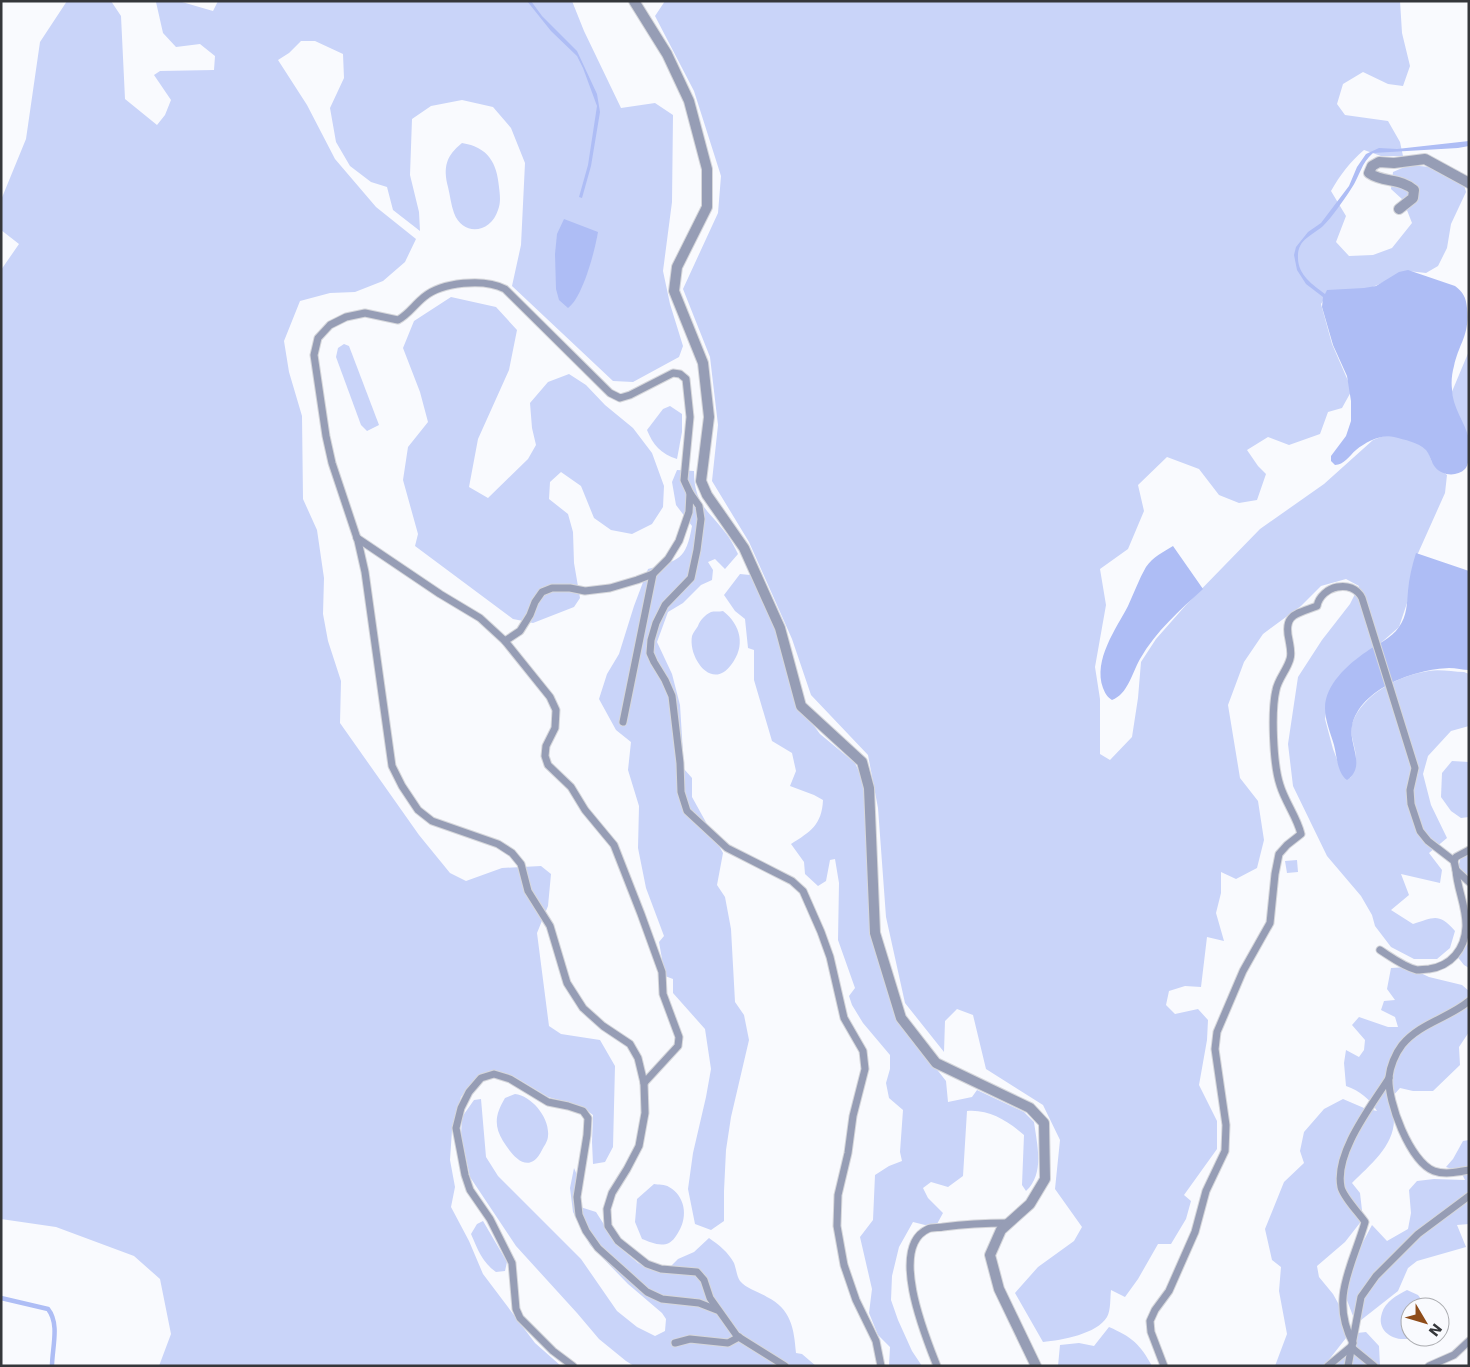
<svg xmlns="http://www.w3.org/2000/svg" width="1470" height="1367" font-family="'DejaVu Sans',sans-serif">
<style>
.green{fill:#c9d4f9}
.water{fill:#aebdf5}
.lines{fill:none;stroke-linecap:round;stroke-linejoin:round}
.stream{stroke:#aebdf5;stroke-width:4.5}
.service-casing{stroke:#d6d7db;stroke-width:9}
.minor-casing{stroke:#d6d7db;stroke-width:12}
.service{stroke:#969db5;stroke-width:7}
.minor{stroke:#969db5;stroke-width:10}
</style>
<rect width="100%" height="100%" fill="#f9fafe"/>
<g class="green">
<path d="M67,1H111L121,16L125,99L157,125L165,115L171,100L154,75L160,71L214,70L215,56L200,44L176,47L163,33L156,2H182L213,11L218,1H572L584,31L621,108L655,103L673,115L672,202L663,271L670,304L683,346L679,357L633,382L613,381L512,286L521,245L525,163L511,128L493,107L462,100L431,106L412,119L410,175L419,212L420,231L393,210L387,187L371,182L350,166L336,142L330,108L344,78L343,54L315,41H301L289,53L278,60L307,105L335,159L376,207L416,239L405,262L383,281L355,292L330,293L300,301L284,341L289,372L302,416L303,499L317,530L324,578L323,614L328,641L341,681L340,723L419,835L450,873L466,881L502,868L541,866L551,874L548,906L537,933L549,1026L561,1034L600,1040L615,1066L613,1147L605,1162L593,1164L592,1142L593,1115L581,1106L548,1097L513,1076L494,1070L476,1078L461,1097L452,1130L450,1160L455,1187L451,1207L469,1241L483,1274L535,1343L561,1366H159L171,1334L160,1279L134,1256L56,1227L1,1219V270L19,244L1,230V200L26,139L40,42Z"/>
<path d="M665,1H1400L1402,33L1410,66L1403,86L1388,84L1363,72L1343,84L1337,104L1345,115L1388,121L1400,142L1403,156H1381L1364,150C1350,162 1340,175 1331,191L1346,216L1336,242L1349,256L1373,255L1392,248L1412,223L1403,200L1391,189L1393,172L1409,165L1430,167L1464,185L1466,192L1451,224L1447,248L1438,266L1426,273L1408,271L1364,291L1330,290L1321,304L1332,344L1352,390L1342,408L1328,412L1320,434L1289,445L1268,437L1247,450L1258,466L1266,474L1257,500L1239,503L1219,495L1199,469L1167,457L1138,485L1144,511L1128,549L1100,569L1106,605L1095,667L1100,699V754L1110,760L1132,737L1138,698L1141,662L1156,639L1186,605L1260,529L1324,484L1373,440L1389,434L1425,444L1432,462L1447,475L1445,493L1415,560L1409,597L1399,627L1383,641L1356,660L1329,693L1325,719L1333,749L1341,770L1347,779L1351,777C1353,771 1356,764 1356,758C1356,747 1349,735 1352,724C1362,694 1400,675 1429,671C1440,669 1453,672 1464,672L1469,674V726L1451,731L1428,756L1423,774L1431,805L1447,838L1429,853L1442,870L1440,883L1401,874L1409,895L1391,910L1413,924C1434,918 1438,912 1455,931L1450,948L1437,959H1414L1391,947L1375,926L1372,915L1361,896L1327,856L1293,786L1288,744L1298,677L1322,640L1350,604L1359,586L1346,579L1321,586L1301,606L1263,634L1244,662L1228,705L1240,778L1258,801L1264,840L1257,868L1236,879L1221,872V893L1216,913L1224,941L1207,937L1201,987L1185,986L1169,991L1166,1005L1175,1014L1198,1009L1208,1020L1207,1040L1199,1085L1217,1121V1149L1184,1195L1191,1201L1186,1219L1171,1244H1158L1138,1279L1125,1297L1111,1290C1110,1298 1111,1310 1107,1317C1097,1334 1062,1340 1043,1342L1015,1293L1038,1267L1074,1241L1082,1227L1055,1189L1060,1140L1043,1105L986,1069L973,1015L957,1009L945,1021L944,1052L905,1003L886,917L878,808L868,755L811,695L792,639L749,542L712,481L718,425L710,357L683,289L718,213L721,176L694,91L655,16Z"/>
<path d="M462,143C488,147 497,163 499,187C500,195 501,203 498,210C491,233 463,237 454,213C451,205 450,195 448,187C443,167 446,156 462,143Z"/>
<path d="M451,297L496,307L517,330L509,370L478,439L469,487L488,498L528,459L536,445L532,428L530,403L548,382L569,374L586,385L605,405L633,428L652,453L664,486L663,507L652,524L632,534L611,530L594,518L581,486L561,472L550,482L549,499L568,514L573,532L574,563L580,598L574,607L533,623L513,619L415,546L418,534L403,480L408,447L428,422L420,392L403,348L414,321Z"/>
<path d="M344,344L349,346L379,425L367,431L361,425L336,357L338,348Z"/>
<path d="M1469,351V455L1451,394Z"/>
<path d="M670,406L682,414V432L677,459C661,454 653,445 647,430L663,409Z"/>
<path d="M677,470L694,471C694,506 710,511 728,536C732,542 735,548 738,554L725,569L715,559L708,562L713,570L712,580L701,585L683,603L668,612L657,642L672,674L680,705L684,769L692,778V797L723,853L717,885L725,897L731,929L735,1002L744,1015L749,1040L731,1117L726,1150L724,1191V1221L711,1230L695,1224L688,1189L693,1153L706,1097L711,1069L705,1029L673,993V979L665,976L659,942L664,936L646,888L638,848L639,806L628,770L631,742L616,730L599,699L607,674L619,654L634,606L648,569C679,560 686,560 692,526L676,505L672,482Z"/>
<path d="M740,574L750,575L771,615L795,700L820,734L855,763L862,778L866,794L871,935L899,1021L946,1081L948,1102L972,1097L977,1090L1024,1112L1034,1122C1037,1145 1045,1173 1026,1191L1022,1185L1024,1135C1008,1121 989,1109 967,1111L963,1176L948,1187L931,1182L923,1188L928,1198L943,1213L937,1224L925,1225L913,1222L899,1247L892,1276L891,1300L898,1320L912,1351L922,1366H889L890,1347L878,1335L869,1313L872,1289L860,1237L873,1220L875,1175L889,1166L902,1161L900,1152L903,1110L889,1098L886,1083L890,1069V1055L863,1023L852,1005L849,996L855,988L838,940L839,883L835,859L830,860L826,881L818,886L805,874L804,862L791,844C810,832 822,825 823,800L814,795L790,786L796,771L792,753L772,741L754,680V650L748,648L745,619L735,611L724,595Z"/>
<path d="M723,611C741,625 746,646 731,665C712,691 688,658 692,636C693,633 696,629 698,626C700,620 705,615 711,612C714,611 719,612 723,611Z"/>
<path d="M1452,761L1469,762V817L1461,818L1451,811L1441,797L1442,773Z"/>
<path d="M1462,852L1469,854V883L1457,872Z"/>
<path d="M1297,860L1298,872L1287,873L1285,861Z"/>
<path d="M1469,943V968L1464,965L1456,955Z"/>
<path d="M1408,967L1429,977L1462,985L1469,991V1032L1459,1047L1460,1065L1433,1091H1413L1400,1088L1392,1097C1393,1104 1394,1112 1394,1120C1394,1146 1369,1166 1352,1183L1360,1193L1363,1219L1345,1242L1317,1266L1319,1277L1333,1294L1348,1321L1346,1338L1324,1366H1275L1287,1334L1279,1291L1281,1267L1272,1260L1265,1229L1284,1182L1304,1163L1300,1151L1304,1132L1324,1109L1343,1099L1364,1108L1377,1111C1370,1099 1360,1091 1346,1086L1344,1063L1346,1050L1359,1057L1364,1050L1365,1040L1352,1025L1359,1017L1388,1027H1398L1395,1017L1381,1010L1384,1001L1395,1000L1387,989L1391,968Z"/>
<path d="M515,1094C532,1096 550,1118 548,1136C548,1141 544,1146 542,1150C529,1176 513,1157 503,1141C493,1125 496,1113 505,1098Z"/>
<path d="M481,1099L486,1157L498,1176L581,1259L617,1311L637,1327L655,1336L665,1331L666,1319L662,1313L628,1284L590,1245L573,1212L570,1188L574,1168L577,1175L574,1205L596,1212L617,1245L638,1263L664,1273L678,1259L694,1252L709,1238C719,1245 728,1252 734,1263C736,1268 737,1277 740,1281C747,1289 759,1292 767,1297C791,1309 794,1328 796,1353L802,1354L816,1366H634L626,1361L599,1339L577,1313L516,1246L470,1177L461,1135L462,1117L474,1100Z"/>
<path d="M1469,1140V1224L1457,1225L1466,1247L1417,1261L1408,1268L1398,1291L1356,1324L1345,1295L1353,1261L1372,1225L1387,1241L1408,1229L1411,1213L1409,1190L1417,1181L1434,1179L1465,1180L1461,1172L1446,1167L1453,1159L1463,1141Z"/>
<path d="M654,1184C658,1185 665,1184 669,1187C685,1196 688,1216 679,1231C677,1235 673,1241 669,1243C660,1247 650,1242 642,1239L635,1222L637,1199Z"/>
<path d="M483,1221L507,1262L505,1271L496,1272C482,1262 478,1250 471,1234L477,1224Z"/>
<path d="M1407,1290L1418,1295L1427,1307H1410V1337H1414C1398,1344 1375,1333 1382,1313C1385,1302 1397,1295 1407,1290Z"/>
<path d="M1109,1327C1132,1337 1140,1344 1152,1366H1058L1060,1345L1079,1343L1094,1346Z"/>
<path d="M1366,1332L1379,1346L1380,1366H1332L1345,1357L1357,1333Z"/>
</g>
<g class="water">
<path d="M527,1H531L542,16L577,51L597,94L600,112L591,166L582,198L579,197L588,165L597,106L583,68L577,56L551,31Z"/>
<path d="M1469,141V146L1458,148L1373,153C1361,163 1360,176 1351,189C1343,201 1333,216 1323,226C1312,236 1297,239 1298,258C1298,275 1313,285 1325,294L1327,290L1364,288L1376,286L1399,272L1408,270L1455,286C1463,292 1466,297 1467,308C1470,335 1459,343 1454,366C1452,373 1451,382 1452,389C1452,407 1465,422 1469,439C1470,446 1470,464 1465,469C1457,477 1442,476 1435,467C1431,462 1430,455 1426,450C1418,442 1405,440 1394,437C1381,434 1366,442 1356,450C1349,456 1344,465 1335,465L1331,461V456L1346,436L1351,421V401L1347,376L1333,345L1322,307L1323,297L1306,284L1297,270L1294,255L1296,247L1308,232L1321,223L1349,186L1357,167L1366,154L1379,148L1397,149Z"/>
<path d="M564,219L598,232C595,250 583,297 568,308L559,300L556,289L555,254L557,234Z"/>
<path d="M1173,546L1203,589C1180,610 1156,631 1140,659C1132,673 1128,694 1112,700C1107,697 1105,693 1103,688C1093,660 1116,629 1128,606C1134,593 1139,579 1146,567C1153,557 1163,552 1173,546Z"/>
<path d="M1416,553L1469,571V670C1463,670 1456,668 1449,668C1416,669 1360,688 1352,726C1348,744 1367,766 1347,780C1337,773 1337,756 1334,745C1331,734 1325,721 1325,708C1325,685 1348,664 1366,652C1377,644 1391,639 1399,627C1407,616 1407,603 1408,591C1409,578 1412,566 1416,553Z"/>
</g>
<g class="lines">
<path class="stream" d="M1,1298L48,1309C60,1324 52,1348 52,1366"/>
<g class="service-casing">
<g id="service">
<path d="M690,493L699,506L701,519L697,550L691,578L665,605L656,623L651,640L650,653L654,662L665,680L672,696L680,763L681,792L687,811L727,848L792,881L803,891L821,932L830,957L844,1018L863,1051L865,1069L853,1116L848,1153L838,1195L837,1226L844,1265L856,1300L876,1341L881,1366"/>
<path d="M357,538L440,594L480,618L505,641L550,697L556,710L555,728L546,746L545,756L548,765L571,787L585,810L614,845L641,914L662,972L663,994L679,1037L678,1046L644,1083"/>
<path d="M505,641L520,631L530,615L535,602L542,592L552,588H570L585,591L610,588L637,580L653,574L668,559L679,541L689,512L690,493L684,480L690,417L686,379L680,374L673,373L630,395L620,398L610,393L505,289C484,278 442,282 424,297C414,305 409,314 398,320L365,313L346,317L330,325L318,338L314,355L326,436L332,463L358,541L365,572L392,766L402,786L418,810L432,821L498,844L512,853L521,864L528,891L550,926L567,983L583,1008L603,1026L630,1044L638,1058L644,1083L645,1113L639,1146L627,1169L612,1193L607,1209L608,1226L618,1241L647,1264L661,1269L697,1272L704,1280L710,1298L737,1336L785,1366"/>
<path d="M623,722L653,574"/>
<path d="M1454,861L1456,857L1469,850"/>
<path d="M1380,950C1391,957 1404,967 1417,970C1421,970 1425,969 1429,969C1451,966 1465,949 1466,927C1467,908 1457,889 1456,870"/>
<path d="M1469,1001C1449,1018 1420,1023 1402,1045C1395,1054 1390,1067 1389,1077C1387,1101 1410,1162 1434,1171C1445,1175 1458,1172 1469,1170"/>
<path d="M675,1343L690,1339L728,1343L739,1337"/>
<path d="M1353,1343C1329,1298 1353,1265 1365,1222C1359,1213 1343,1197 1341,1187C1334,1153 1372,1105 1389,1078"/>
<path d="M1352,1348L1374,1366"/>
<path d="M573,1366L553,1351L520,1318L516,1309L512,1263L490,1219L470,1190L465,1175L456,1128L461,1108L469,1092L481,1078L494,1074L510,1079L548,1102L568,1106L583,1111L588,1118L587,1135L577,1197L579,1215L586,1231L598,1248L647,1292L662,1299L699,1303L717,1310"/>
<path d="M937,1366C926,1338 888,1247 928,1229C932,1227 939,1228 943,1227C965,1224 986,1223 1009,1223"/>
<path d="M1164,1366L1151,1332L1150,1321L1155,1310L1169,1291L1195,1232L1206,1191L1225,1151L1226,1125L1215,1049L1217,1032L1243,971L1270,923L1275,874L1279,854L1287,845L1301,834C1297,817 1285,802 1280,785C1273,764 1271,711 1276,690C1278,679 1287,670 1290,659C1292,653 1290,646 1289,640C1283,614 1296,614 1317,606C1321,586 1352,578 1362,598L1415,768L1410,790L1411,804L1420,831L1428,841L1454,861L1456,870L1469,882"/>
<path d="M1328,1366L1352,1346"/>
<path d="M1348,1366L1361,1297L1376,1276L1418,1234L1469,1196"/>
<path d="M1429,1366L1454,1355L1469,1341"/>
</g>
</g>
<g class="minor-casing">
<g id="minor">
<path d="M634,1L667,54L689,101L707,169V207L677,267L674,291L703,363L709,417L701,481L707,495L744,548L780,628L801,706L862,762L869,788L875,933L901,1018L936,1063L1030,1108L1044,1123L1045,1179L1030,1204L1001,1230L990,1255L999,1289L1036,1366"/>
<path d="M1399,209L1413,198L1414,190C1401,178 1383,183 1369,173L1372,166L1379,162L1394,163L1425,159L1469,183"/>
</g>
</g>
<use href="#service" class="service"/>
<use href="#minor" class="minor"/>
</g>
<rect width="1470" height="1367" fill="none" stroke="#35373b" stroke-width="5"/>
<g transform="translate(1425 1322) rotate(128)"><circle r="24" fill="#f9fafe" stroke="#abacb0"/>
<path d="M0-4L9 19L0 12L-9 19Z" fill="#8e4c1a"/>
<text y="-8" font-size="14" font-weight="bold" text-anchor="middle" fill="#35373b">N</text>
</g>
</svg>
